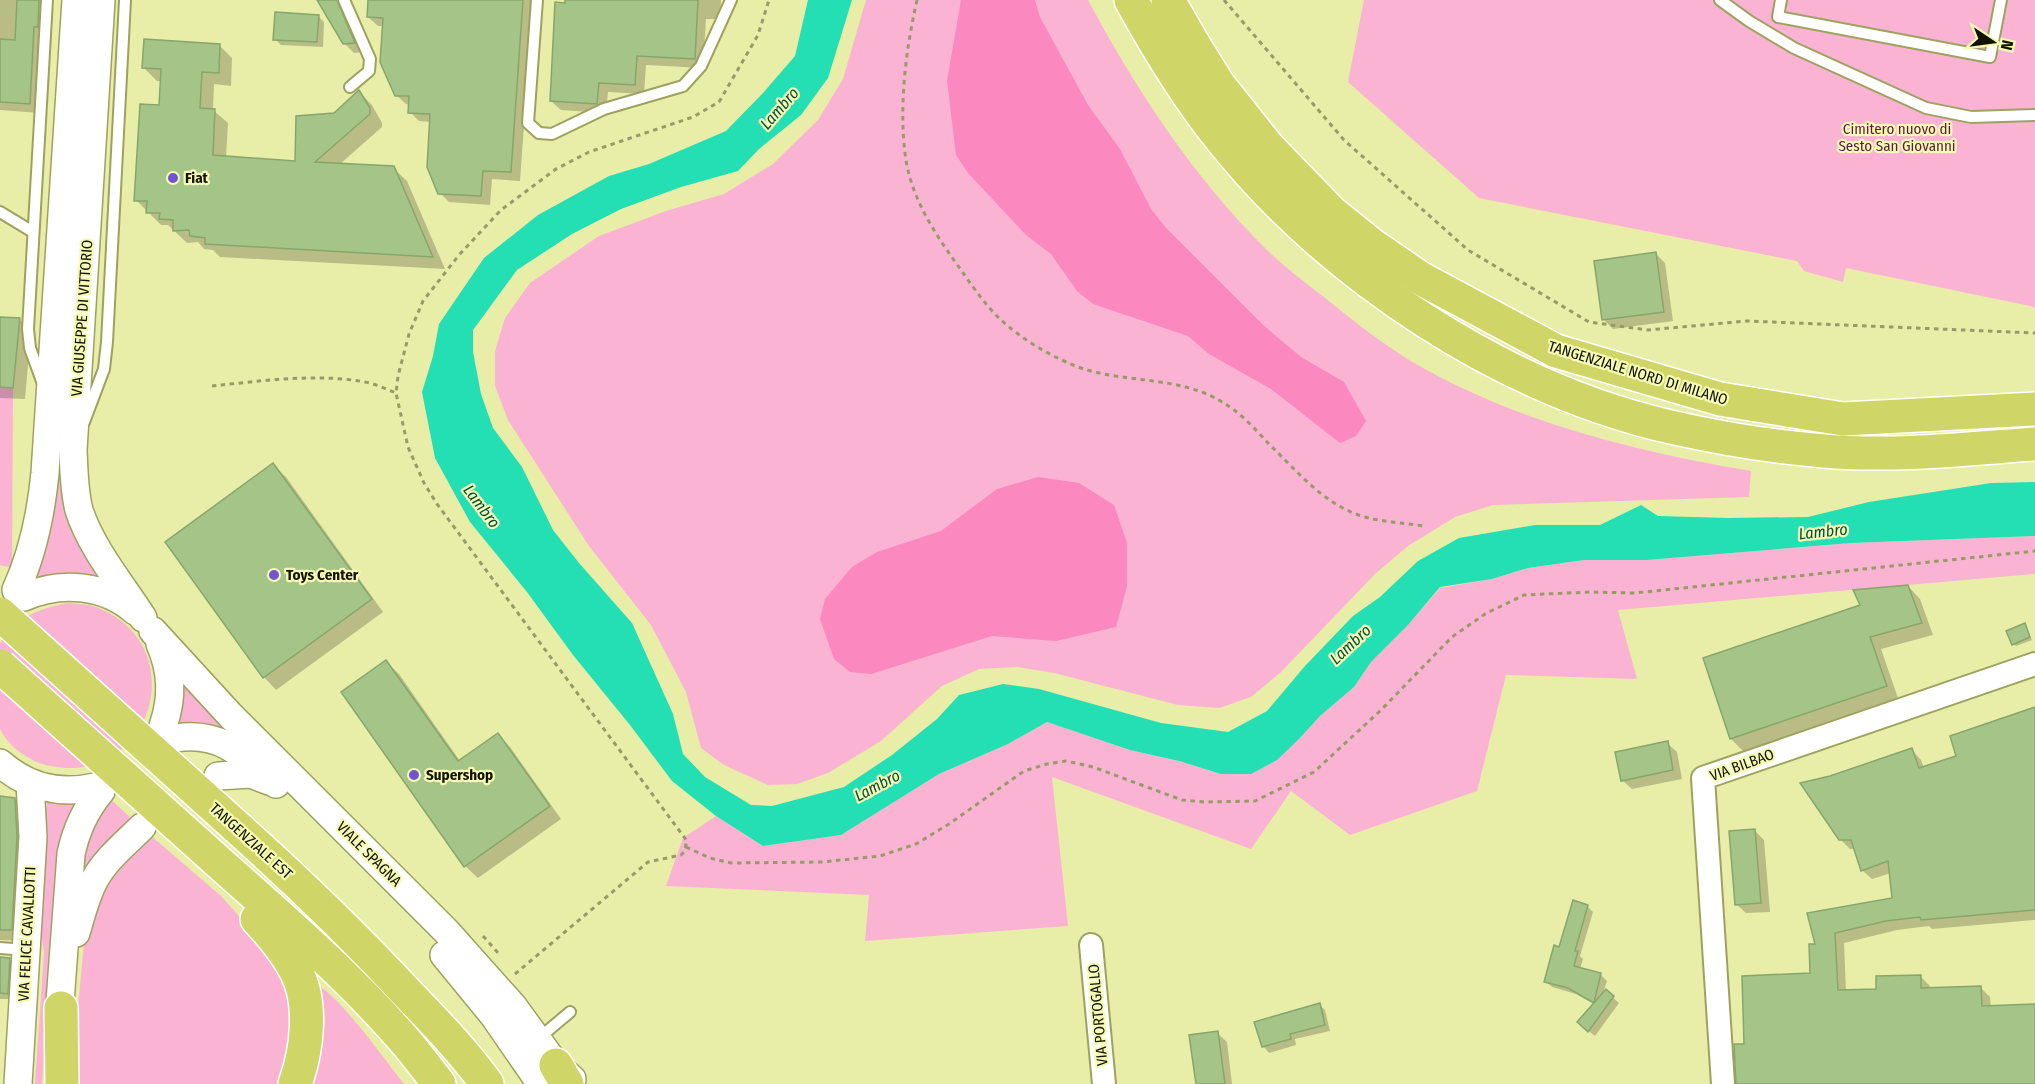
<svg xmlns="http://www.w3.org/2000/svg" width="2035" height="1084" font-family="'Fira Sans Condensed',sans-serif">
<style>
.green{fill:#fbb3d3}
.forest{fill:#fb88bf}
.water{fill:#23dfb3}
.shadow{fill:#0003}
.building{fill:#a4c488;stroke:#87a66b;stroke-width:1.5}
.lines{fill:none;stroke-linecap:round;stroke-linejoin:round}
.service-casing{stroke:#9ea25f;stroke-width:14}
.minor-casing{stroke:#9ea25f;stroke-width:26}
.tertiary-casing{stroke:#9ea25f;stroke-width:30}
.motorway-casing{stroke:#fff;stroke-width:36}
.path{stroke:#989b68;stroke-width:3;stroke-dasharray:4.5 4.5;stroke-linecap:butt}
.service{stroke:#fff;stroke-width:10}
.minor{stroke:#fff;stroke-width:22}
.tertiary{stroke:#fff;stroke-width:27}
.motorway{stroke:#d0d567;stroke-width:33}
.motorway-bridge-casing{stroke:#fff;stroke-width:36;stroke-linecap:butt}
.motorway-bridge{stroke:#d0d567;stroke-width:33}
.poi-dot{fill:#7354cd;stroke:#f5fab4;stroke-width:2}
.labels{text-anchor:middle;stroke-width:4.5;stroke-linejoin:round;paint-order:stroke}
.park-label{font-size:15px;fill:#5f193f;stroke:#f5fab4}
.poi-label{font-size:15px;font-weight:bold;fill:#121200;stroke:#f5fab4;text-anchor:start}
.street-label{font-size:15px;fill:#121200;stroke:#f5fab4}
.water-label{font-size:16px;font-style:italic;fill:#014d3c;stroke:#f5fab4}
</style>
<rect width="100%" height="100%" fill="#e8eda7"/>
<g class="green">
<path d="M866,0H1088C1136,90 1194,178 1267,250C1286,269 1309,285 1330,302C1360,326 1389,349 1423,368C1524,424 1638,452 1751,471L1749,497L1493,505L1455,517L1408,546L1376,573L1281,672L1251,697L1219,708L1178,705L1054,673L1017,667L979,669L942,686L881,741L828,773L797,784L768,785L724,765L701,748L686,692L651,625L589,546L508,420L495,386V351L505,318L530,283L599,236L666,211L724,194L773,164L818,120L843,79Z"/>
<path d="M1364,0H2035V307L1846,268L1843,282L1804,271L1797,261L1479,198L1348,82Z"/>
<path d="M0,387L13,388L12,568L0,565Z"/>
<path d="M59,426L62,458L106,586L29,588Z"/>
<path d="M2035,536V574L1618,610L1637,679L1506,675L1477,791L1350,835L1291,791L1251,849L1052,777L1068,926L865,941L869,895L666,886L683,838L716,816L763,846L841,835L939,774L1008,744L1047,722L1130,750L1179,761L1221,774L1300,738L1320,716L1354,687L1371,662L1408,625L1440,588L1492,579L1528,568L1584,560H1647L1851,543Z"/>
<path d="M68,603C77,604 87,604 96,607C196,645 151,791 46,765C29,761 8,746 0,729V644C13,617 42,608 68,603Z"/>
<path d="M177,668L242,744L170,727Z"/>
<path d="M48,791L84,794L60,846L42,1084H35L44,952L38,911Z"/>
<path d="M108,797L133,820L92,866L83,870L80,866L86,836Z"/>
<path d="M150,835L221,896L273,954L293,987L287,1084H71L85,932L106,886Z"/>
<path d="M314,984C335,989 388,1064 404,1084H306Z"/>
</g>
<g class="forest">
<path d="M961,0H1035L1040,17L1088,105L1120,149L1151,209L1167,229L1263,325L1301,357L1344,382L1366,421L1356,436L1340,443L1271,389L1209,354L1188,336L1093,304L1077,291L1051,254L1026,235L968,173L956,155L947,81Z"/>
<path d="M1038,477L1079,483L1114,505L1127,543V586L1116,627L1056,641L992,636L871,674L850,672L834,659L820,619L825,599L852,567L877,552L941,531L997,489Z"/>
</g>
<path class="water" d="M808,0H852L828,78L801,115L759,149L738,171L681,187L621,209L572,234L517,270L473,330V352L481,394L493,428L522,467L553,530L579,563L632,623L673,714L683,754L705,777L751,805L772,806L844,787L892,755L937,719L959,695L1003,684L1039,689L1161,723L1228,732L1267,711L1305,666L1353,616L1380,597L1418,561L1459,538L1535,525H1600L1641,505L1658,516L1728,518L1808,517L1869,502L1991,483L2035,482V536L1851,543L1647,560H1584L1528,568L1492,579L1440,587L1408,625L1371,662L1354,687L1320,716L1300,738L1277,760L1251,774H1221L1179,761L1130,750L1047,722L1008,744L939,774L841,835L763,846L716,816L672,781L630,725L573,655L527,592L470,522L435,458L422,392L433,356L439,324L484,258L538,215L609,176L649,164L726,131L763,93L795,56Z"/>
<g class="shadow">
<path d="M0,0H51L39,113L0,110Z"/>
<path d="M319,0H340L363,52L354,53L344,43Z"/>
<path d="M369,0H533L520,181L492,179L490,205L449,202L440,193L431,122L419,121L410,112V105L406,104L396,95L384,26H378L368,17Z"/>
<path d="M566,0H721L720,19H706L703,68L646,65L644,94L608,92L606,113L561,110L551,101Z"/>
<path d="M318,16L324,22L323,47L281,45L275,39Z"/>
<path d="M219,45L232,58L231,86L214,84L213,110L228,123L226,158L296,162L335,115L359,92L372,105L382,123V127L339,165L393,168L407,181L445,269L220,257L213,250L204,249L198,242L187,243L168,225H161L136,200L161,106L162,81H157L144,68Z"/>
<path d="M1656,254L1665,263L1673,321L1613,329L1604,320Z"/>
<path d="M0,319H19L31,331L25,399L0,398Z"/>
<path d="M273,465L286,477L383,612L276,690L264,677Z"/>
<path d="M1908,586L1920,599L1933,635L1881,649L1898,698L1743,751L1731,739L1704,659L1862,606Z"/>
<path d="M2024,625L2032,640L2016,646L2013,644Z"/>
<path d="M386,662L399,674L460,761L498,735L510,747L561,819L478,878L465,866Z"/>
<path d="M2035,709V920L1932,929L1929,926L1897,930L1844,943L1846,991L1878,990L1920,976L1930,986V989L1980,987L1990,997L1991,1007L2035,1005V1084H1737L1746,1045L1812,975L1817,946L1809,914L1894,899L1891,873L1872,879L1862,870L1855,849H1850L1840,839L1830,777L1912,750L1921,760L1924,768L1958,757Z"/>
<path d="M1667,743L1677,752L1682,779L1632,789L1622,780Z"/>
<path d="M0,797L14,799L26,811L23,941L0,940Z"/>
<path d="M1755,831L1764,840L1770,912L1746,913L1736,904Z"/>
<path d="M1587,906L1593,912L1580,956L1583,959L1580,969L1601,975L1607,981L1604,990L1619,1003L1595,1036L1585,1028L1594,1004L1576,994L1552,987L1546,981L1560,948Z"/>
<path d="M0,959H9L15,965L13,999H0Z"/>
<path d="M1319,1004L1325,1010L1330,1031L1295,1039L1296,1045L1269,1053L1263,1046Z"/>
<path d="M1217,1033L1227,1042L1232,1084H1197Z"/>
</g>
<g class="building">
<path d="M17,0H39L38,27H34L30,104L0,102V39L15,40Z"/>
<path d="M317,0H337L355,43L343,44Z"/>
<path d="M368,0H523L511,172L483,171L481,196L438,194L427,167L430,114L408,113L409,96H395L380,62L383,18L367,17Z"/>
<path d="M565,0H698L695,59L637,56L635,85L599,83L597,104L550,101L555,2L565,3Z"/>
<path d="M275,12L319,15L317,42L273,40Z"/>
<path d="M144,39L220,44L219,73L202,72L200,108L215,109L213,155L295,161L296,116L334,113L359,90L370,108V114L315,162L394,166L433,257L205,244V238L190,236L189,230L173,231V220L159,219L160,213H146L147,201H134L140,104L159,105L161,69L142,68Z"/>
<path d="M1656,252L1664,312L1602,320L1594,261Z"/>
<path d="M0,317L20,318L13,388L0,387Z"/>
<path d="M273,463L372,599L263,678L165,542Z"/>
<path d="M1908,585L1922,623L1870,637L1887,686L1730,739L1703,658L1860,605L1853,590Z"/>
<path d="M2025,623L2030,637L2012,645L2006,631Z"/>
<path d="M386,660L458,761L498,733L550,806L464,867L341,692Z"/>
<path d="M2035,707V910L1921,920L1920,917L1886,921L1835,933L1838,990L1876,989V976L1921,975V988L1981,986L1982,1006L2035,1004V1084H1736L1734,1044H1744L1742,976L1810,973L1809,944H1815L1807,913L1892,898L1888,861L1861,871L1851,840H1839L1800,783L1830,776L1912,748L1919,768L1956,756L1950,736Z"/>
<path d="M1668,741L1673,770L1621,781L1615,752Z"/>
<path d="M0,796L15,798L17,837L12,930H0Z"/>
<path d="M1755,829L1761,903L1735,905L1729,831Z"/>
<path d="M1573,900L1588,905L1575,951H1578L1574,966L1601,973L1594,1003L1568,988L1544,982L1554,945L1559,947Z"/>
<path d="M0,957L10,958L8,994L0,993Z"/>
<path d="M1606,989L1614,996L1588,1032L1577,1022Z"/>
<path d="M1320,1003L1325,1025L1290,1034L1291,1039L1262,1047L1254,1022Z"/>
<path d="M1218,1031L1225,1084H1196L1189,1035Z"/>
</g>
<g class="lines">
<g class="service-casing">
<g id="service">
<path d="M344,0L370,59L369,71L350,87"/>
<path d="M537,0L528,123L539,133L552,134L604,109L683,86L701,66L731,0"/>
<path d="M1720,0L1749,21L1794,48L1926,108L1971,117L2035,115"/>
<path d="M1781,0L1778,17L1990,57L2001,0"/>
<path d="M0,212L33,232"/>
<path d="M43,384L30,348L28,329L47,0"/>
<path d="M84,422L104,369L107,342L125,0"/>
<path d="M0,948L26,950"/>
<path d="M538,1039L570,1012"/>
</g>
</g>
<g class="minor-casing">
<g id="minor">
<path d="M1091,945L1104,1084"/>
<path d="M1723,1084L1703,778L2035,664"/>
</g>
</g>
<g class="tertiary-casing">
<g id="tertiary">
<path d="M101,0L73,450C74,470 74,491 79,510C91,548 122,585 143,618"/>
<path d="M16,590C33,553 41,514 45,473L76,0"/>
<path d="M24,597C60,581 104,584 135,611"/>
<path d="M153,631L230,715L446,931L513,1006L556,1065L572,1079"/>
<path d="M160,644C172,671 173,698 163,726"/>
<path d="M176,738C222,731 244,756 276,784"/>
<path d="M0,763C27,787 60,795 95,787"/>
<path d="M218,776L251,774L269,781"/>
<path d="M76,933C81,916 86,895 95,879C106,859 126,843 142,827"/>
<path d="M444,955L494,1016L541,1084"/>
<path d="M58,1029L71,854C76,830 85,810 101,791"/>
<path d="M18,1084L33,837L30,783"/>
</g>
</g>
<g class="motorway-casing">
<g id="motorway">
<path d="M1131,0C1158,49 1187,97 1222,140C1331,276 1504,390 1675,428C1724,439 1774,447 1824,451C1894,457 1965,449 2035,444"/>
<path d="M1168,0L1192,42L1218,84L1268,147L1331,212L1372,245L1420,278L1556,351L1720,399L1843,419L2035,409"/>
<path d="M240,830C298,882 355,937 408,994C435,1022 464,1052 487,1084"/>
<path d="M215,859C280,917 348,975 405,1041C417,1055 428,1070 439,1084"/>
<path d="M257,919C272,935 286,951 296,971C313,1003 307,1051 295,1084"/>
<path d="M61,1008L62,1084"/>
<path d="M556,1065L567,1084"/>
</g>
</g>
<g class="path">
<path d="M917,0C906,49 899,103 905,153C910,198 936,235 961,270C973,287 986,306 1001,320C1023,340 1050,356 1078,367C1125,384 1178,375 1222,402C1240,412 1255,429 1269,444C1298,472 1325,506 1365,517C1384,522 1404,523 1424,526"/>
<path d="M1224,0L1344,140L1468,250L1589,322L1648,330L1747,321L2035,333"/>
<path d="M212,386C260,381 317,373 365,382C376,384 386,389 396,393"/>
<path d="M686,847L710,858L731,863L822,862L880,856L916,844L949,824L1024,771L1047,764L1066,761L1093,767L1182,800L1205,802L1255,801L1314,772L1381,710L1452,637L1485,614L1524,595L1590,592L1635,593L2035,551"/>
<path d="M483,936L499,954"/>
<path d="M515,974L648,862L681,855L684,852L687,841L437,504L424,483L408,447L396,393L398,376L409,334L423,301L459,255L501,210L556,169L589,152L693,117L719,102L758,35L769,0"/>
</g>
<use href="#service" class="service"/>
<use href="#minor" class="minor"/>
<use href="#tertiary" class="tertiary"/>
<use href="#motorway" class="motorway"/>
<g class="motorway-bridge-casing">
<g id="motorway-bridge">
<path d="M0,614L240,830"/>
<path d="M0,666L215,859"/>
</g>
</g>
<use href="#motorway-bridge" class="motorway-bridge"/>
</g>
<g class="poi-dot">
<circle cx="173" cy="178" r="6"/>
<circle cx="274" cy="575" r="6"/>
<circle cx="414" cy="775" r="6"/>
</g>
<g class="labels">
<g class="park-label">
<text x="1897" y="134">Cimitero nuovo di<tspan x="1897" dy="17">Sesto San Giovanni</tspan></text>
</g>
<g class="poi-label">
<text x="185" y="183">Fiat</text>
<text x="286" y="580">Toys Center</text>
<text x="426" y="780">Supershop</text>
</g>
<g class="street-label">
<text transform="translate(82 318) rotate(-86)" y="5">VIA GIUSEPPE DI VITTORIO</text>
<text transform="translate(1638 373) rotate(17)" y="5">TANGENZIALE NORD DI MILANO</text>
<text transform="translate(1742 765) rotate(-20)" y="5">VIA BILBAO</text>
<text transform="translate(251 841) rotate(42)" y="5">TANGENZIALE EST</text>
<text transform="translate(369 854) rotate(45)" y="5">VIALE SPAGNA</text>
<text transform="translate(27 934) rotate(-87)" y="5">VIA FELICE CAVALLOTTI</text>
<text transform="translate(1098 1015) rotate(-95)" y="5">VIA PORTOGALLO</text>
</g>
<g class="water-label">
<text transform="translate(779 108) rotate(-49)" y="6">Lambro</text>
<text transform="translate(482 506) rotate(53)" y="6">Lambro</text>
<text transform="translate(1823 531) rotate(-6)" y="6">Lambro</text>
<text transform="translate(1350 644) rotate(-43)" y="6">Lambro</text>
<text transform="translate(877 785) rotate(-28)" y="6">Lambro</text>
</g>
</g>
<g transform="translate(1993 42) rotate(103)" stroke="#f5fab4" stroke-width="4.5" paint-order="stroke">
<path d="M0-4.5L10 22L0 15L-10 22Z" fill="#121200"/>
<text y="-9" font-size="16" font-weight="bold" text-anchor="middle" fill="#121200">N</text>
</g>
</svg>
